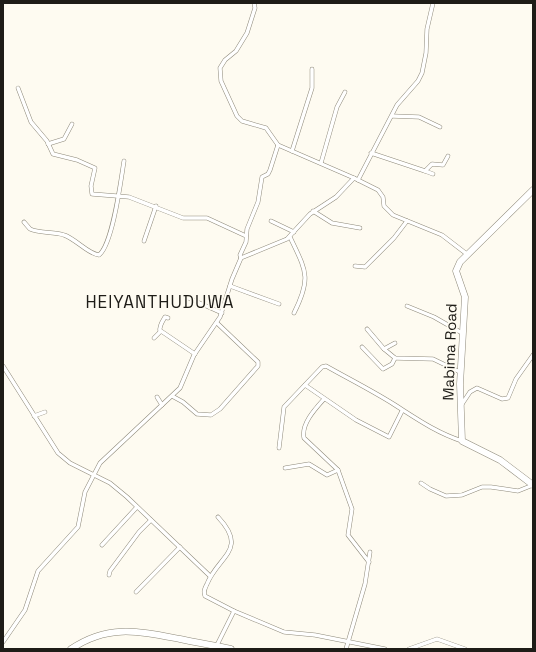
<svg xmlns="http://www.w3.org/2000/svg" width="536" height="652" font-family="'Space Grotesk',sans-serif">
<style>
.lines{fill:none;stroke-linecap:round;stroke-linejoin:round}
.minor-casing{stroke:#8e897a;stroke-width:4.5}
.primary-casing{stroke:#8e897a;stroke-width:7}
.minor{stroke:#fff;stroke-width:3.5}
.primary{stroke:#fff;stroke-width:6}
.labels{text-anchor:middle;stroke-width:3.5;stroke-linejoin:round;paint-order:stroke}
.street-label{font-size:15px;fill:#1e1c17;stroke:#fefbf1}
.quarter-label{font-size:17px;letter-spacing:1px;fill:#1e1c17;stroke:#fefbf1}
</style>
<rect width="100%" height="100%" fill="#fefbf1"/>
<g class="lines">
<g class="minor-casing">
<g id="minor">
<path d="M254,3L255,8L247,33L236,51L225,60L220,68L221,81L237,116L242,121L266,128L278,145L354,178"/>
<path d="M18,88L31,122L47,141L53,154L77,160L95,168L91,186L92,194L129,197L183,218H207L246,236"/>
<path d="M392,116L419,117L440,127"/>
<path d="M48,144L64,139L72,124"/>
<path d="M292,151L312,88V69"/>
<path d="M371,153L425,171"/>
<path d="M321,163L337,107L345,92"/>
<path d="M433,174L425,171L432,164L443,165L448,156"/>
<path d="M358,180L397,105L418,81L422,73L426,53L427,29L433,3"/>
<path d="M313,211L332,223L360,228"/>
<path d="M271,221L294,232"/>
<path d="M24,222L30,229C41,234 53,231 64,235C76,239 88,254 99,255C113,244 121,179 124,161"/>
<path d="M290,237C306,271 312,277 294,313"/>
<path d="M144,241L156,206"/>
<path d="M241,258L240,255L246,242L247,229L258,202L262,177L268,174L270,170L278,145"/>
<path d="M355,266L365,267L394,238L407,221"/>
<path d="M230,286L279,304"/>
<path d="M186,297L222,313"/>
<path d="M407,306L434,317L462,333"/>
<path d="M367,329L384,349L395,358L433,359L460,372"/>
<path d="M160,331C159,326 162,322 165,317L168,318"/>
<path d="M154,338L161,331L195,354"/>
<path d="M362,347L383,369L392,364L395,358"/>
<path d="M384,349L395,343"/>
<path d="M3,366L58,453L70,463L110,483L127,497L210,576"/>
<path d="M305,385L356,420L389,437L402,411"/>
<path d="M172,396L183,402L197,414L211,415L220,409L258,366V362L217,323"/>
<path d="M157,397L162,405"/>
<path d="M324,399C315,409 301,424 304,438L338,470L352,509L348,535L369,562"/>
<path d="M462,404L470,392L477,388L502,399L508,398L516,379L533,355"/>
<path d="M34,416L45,412"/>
<path d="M279,448L284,407L322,367L326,366C349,379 373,391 395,405C417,419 437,433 462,441"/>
<path d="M285,468L309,464L327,475L338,470"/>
<path d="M421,483L430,489L446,496L462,495L482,487H491L518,491L533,485"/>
<path d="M218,517C249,550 218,556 207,584C205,588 203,591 205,596L234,611L284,632L315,635L385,649"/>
<path d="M102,545L137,507"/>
<path d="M109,575L110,571L139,532L151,520"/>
<path d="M136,592L180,547"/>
<path d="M3,642L25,610L38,571L78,527L85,492L100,463L180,388L194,355L220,317L232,279L241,258L287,239L310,214L336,197L354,178L378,190L383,197L384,206L393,215L442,235L468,255"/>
<path d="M215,649L234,611"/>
<path d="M346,649L365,584L370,552"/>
<path d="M409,649L437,639L465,649"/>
</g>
</g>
<g class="primary-casing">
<g id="primary">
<path d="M533,190L460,262L456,271L465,297L460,384L462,441L500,460L533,485"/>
<path d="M71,649C108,624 138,631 180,639C197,643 214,645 231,649"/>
</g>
</g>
<use href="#minor" class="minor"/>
<use href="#primary" class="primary"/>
</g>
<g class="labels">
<g class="street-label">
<text transform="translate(450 352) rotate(-88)" y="5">Mabima Road</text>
</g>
<g class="quarter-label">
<text x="160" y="308">HEIYANTHUDUWA</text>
</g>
</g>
<rect width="536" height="652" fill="none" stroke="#1e1c17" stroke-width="8"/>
</svg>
